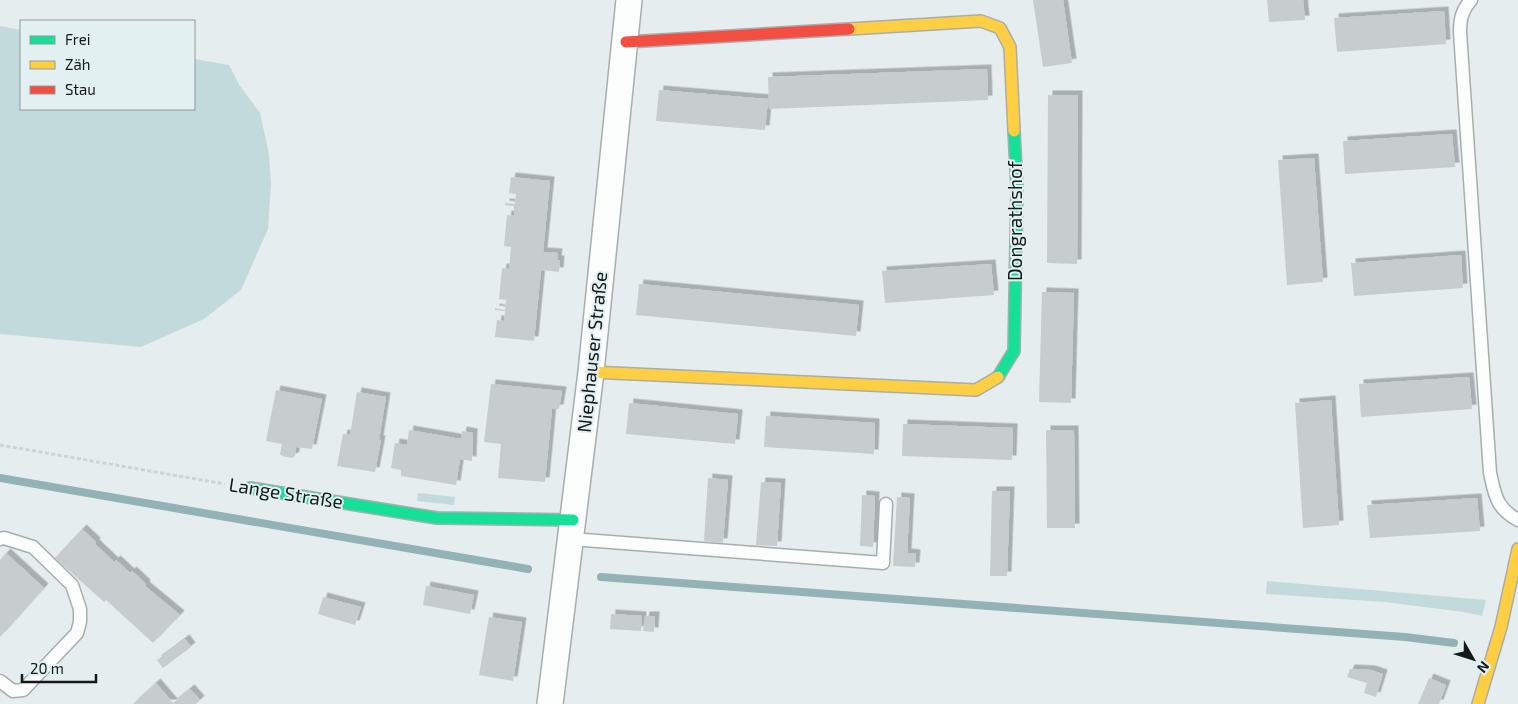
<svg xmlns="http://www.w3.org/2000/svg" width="1518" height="704" font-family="'Exo 2',sans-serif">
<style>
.green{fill:#c3dadc}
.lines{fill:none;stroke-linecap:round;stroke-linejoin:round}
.stream{stroke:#93b2b5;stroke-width:8}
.building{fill:#c7cdce;filter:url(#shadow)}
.lane-casing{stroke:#a8adae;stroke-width:15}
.street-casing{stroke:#a8adae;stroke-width:28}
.fast-casing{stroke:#a8adae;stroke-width:14}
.slow-casing{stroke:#a8adae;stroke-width:14}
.jam-casing{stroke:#a8adae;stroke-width:14}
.path{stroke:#d0d3d3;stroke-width:3;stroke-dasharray:4 2.5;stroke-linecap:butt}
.lane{stroke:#fbfcfc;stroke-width:12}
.street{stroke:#fbfcfc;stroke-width:25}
.fast{stroke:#16e098;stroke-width:11}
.slow{stroke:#ffcf43;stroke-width:11}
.jam{stroke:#f24e42;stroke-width:11}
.labels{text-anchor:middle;stroke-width:4;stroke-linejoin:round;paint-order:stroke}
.street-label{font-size:19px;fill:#141919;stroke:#e2f0f1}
</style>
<defs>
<filter id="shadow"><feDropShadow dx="4.5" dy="-4.5" stdDeviation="0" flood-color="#0004"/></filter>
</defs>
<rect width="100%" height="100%" fill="#e6edee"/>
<g class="green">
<path d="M0,26L21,30V109H194V59L229,65L240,86L260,113L269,154L271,184L268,229L241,290L204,319L141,347L0,334Z"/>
<path d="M418,493L455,497L454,505L417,501Z"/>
<path d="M1267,581L1486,600L1482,616L1463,612L1385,602L1266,594Z"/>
</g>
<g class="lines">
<g class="stream">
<path d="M0,478L528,569"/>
<path d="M601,577L1405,637L1454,643"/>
</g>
</g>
<g class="building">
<path d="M1033,0H1063L1072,63L1043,67Z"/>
<path d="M1267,0H1303L1305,20L1269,22Z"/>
<path d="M1444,11L1446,44L1337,52L1334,18Z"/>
<path d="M987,69L988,100L769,109L768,77Z"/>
<path d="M659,90L768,99L765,130L656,121Z"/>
<path d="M1048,95H1078L1077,264L1047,263Z"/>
<path d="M1452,134L1455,167L1345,174L1343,141Z"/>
<path d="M1314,158L1323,282L1287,285L1278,160Z"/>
<path d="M511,177L550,181L543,252L558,253L557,260H560L559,272L541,270L534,341L495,337L497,320L504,321L505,311L495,310V308L505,310L506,300L499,299L502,268L509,269L511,247L504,246L507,215L514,216V206L505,205V203L515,204L516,194L509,193Z"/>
<path d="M1461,255L1463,288L1354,296L1351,263Z"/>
<path d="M991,264L994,295L885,303L882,271Z"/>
<path d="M639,284L859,305L856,336L636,315Z"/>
<path d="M1042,292L1074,293L1071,403L1039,402Z"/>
<path d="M1469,377L1472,409L1361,417L1359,384Z"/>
<path d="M491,384L562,391L559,409H552L545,482L498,478L501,444L484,442Z"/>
<path d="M276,390L322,399L312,449L296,447L295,456L292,458L282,456L280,454L282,444L266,441Z"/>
<path d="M357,392L386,397L379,440H381L375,472L337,466L343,434L350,435Z"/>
<path d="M1331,400L1339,525L1303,528L1295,403Z"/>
<path d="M629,403L738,414L735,444L626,434Z"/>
<path d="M766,416L875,423L874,454L764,447Z"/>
<path d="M903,424L1013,428L1012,460L902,456Z"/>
<path d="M409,430L461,439L462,431L473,433L472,461L460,459L456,485L401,476V470L391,468L395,443L407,445Z"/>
<path d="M1046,430H1074L1075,528H1047Z"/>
<path d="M708,478L728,480L723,543L704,541Z"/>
<path d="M761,482L781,483L777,546L756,545Z"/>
<path d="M992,491H1010L1007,576H990Z"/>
<path d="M862,495L875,496L873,547L860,546Z"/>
<path d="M897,497L910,498L907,553L916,554L915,567L893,566Z"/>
<path d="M1477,498L1480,531L1370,538L1367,505Z"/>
<path d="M82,529L96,542L95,544L114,562L116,560L130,573L132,571L146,584L145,586L180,615L153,643L106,600L104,602L55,558Z"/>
<path d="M6,553L44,588L0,637V560Z"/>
<path d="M426,586L474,595L470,614L423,605Z"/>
<path d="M323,597L361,607L355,625L318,614Z"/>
<path d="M611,614L642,616L641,631L610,629Z"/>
<path d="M645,616H655L654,632L643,631Z"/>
<path d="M489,617L522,622L513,681L479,675Z"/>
<path d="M185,639L191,647L163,668L157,660Z"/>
<path d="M1350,669L1371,670L1383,674L1376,697L1364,693L1367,683L1347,677Z"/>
<path d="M1429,678L1446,685L1439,704H1418Z"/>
<path d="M156,683L173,703L190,689L200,700L196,704H133Z"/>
</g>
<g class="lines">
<g class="lane-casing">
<g id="lane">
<path d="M1471,0C1462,10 1460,19 1460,32L1490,473C1495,495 1496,508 1518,520"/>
<path d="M0,539L4,538L33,547L72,585L80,609V622L77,633L23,690L13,691L0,681"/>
<path d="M571,539L883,563L886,504"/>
</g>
</g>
<g class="street-casing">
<path id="street" d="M550,704L591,372L629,0"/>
</g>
<g class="fast-casing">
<g id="fast">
<path d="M998,377L1014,351L1017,189L1014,131"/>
<path d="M250,488L437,518L573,520"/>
</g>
</g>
<g class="slow-casing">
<g id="slow">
<path d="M849,29L981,21L1000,28L1010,47L1014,131"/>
<path d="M591,372L976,390L998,377"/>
<path d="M1478,704L1501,627L1518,549"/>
</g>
</g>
<g class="jam-casing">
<path id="jam" d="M626,42L849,29"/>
</g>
<path class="path" d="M0,445L225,484"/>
<use href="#lane" class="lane"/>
<use href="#street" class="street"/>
<use href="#fast" class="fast"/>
<use href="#slow" class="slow"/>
<use href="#jam" class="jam"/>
</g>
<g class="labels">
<g class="street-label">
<text transform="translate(1015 221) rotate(-90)" y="7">Dongrathshof</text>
<text transform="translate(592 352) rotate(-84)" y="7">Niephauser Straße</text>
<text transform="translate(286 493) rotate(9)" y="7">Lange Straße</text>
</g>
</g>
<rect x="20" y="20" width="175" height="90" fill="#e2f0f1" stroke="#909a9b"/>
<rect x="30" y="36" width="25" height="8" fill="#16e098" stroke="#909a9b"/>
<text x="65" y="45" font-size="15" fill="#141919">Frei</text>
<rect x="30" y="61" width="25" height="8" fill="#ffcf43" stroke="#909a9b"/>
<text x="65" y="70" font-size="15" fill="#141919">Zäh</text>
<rect x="30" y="86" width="25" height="8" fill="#f24e42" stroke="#909a9b"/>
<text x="65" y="95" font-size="15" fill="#141919">Stau</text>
<g transform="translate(1473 659) rotate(129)" stroke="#e2f0f1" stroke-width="4" paint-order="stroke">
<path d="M0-4L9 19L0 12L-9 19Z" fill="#141919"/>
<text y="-8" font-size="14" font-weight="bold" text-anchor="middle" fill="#141919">N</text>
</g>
<path d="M22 674v8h74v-8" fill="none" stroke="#141919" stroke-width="2.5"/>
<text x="30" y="674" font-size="15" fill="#141919" stroke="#e2f0f1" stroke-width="4" paint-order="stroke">20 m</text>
</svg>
